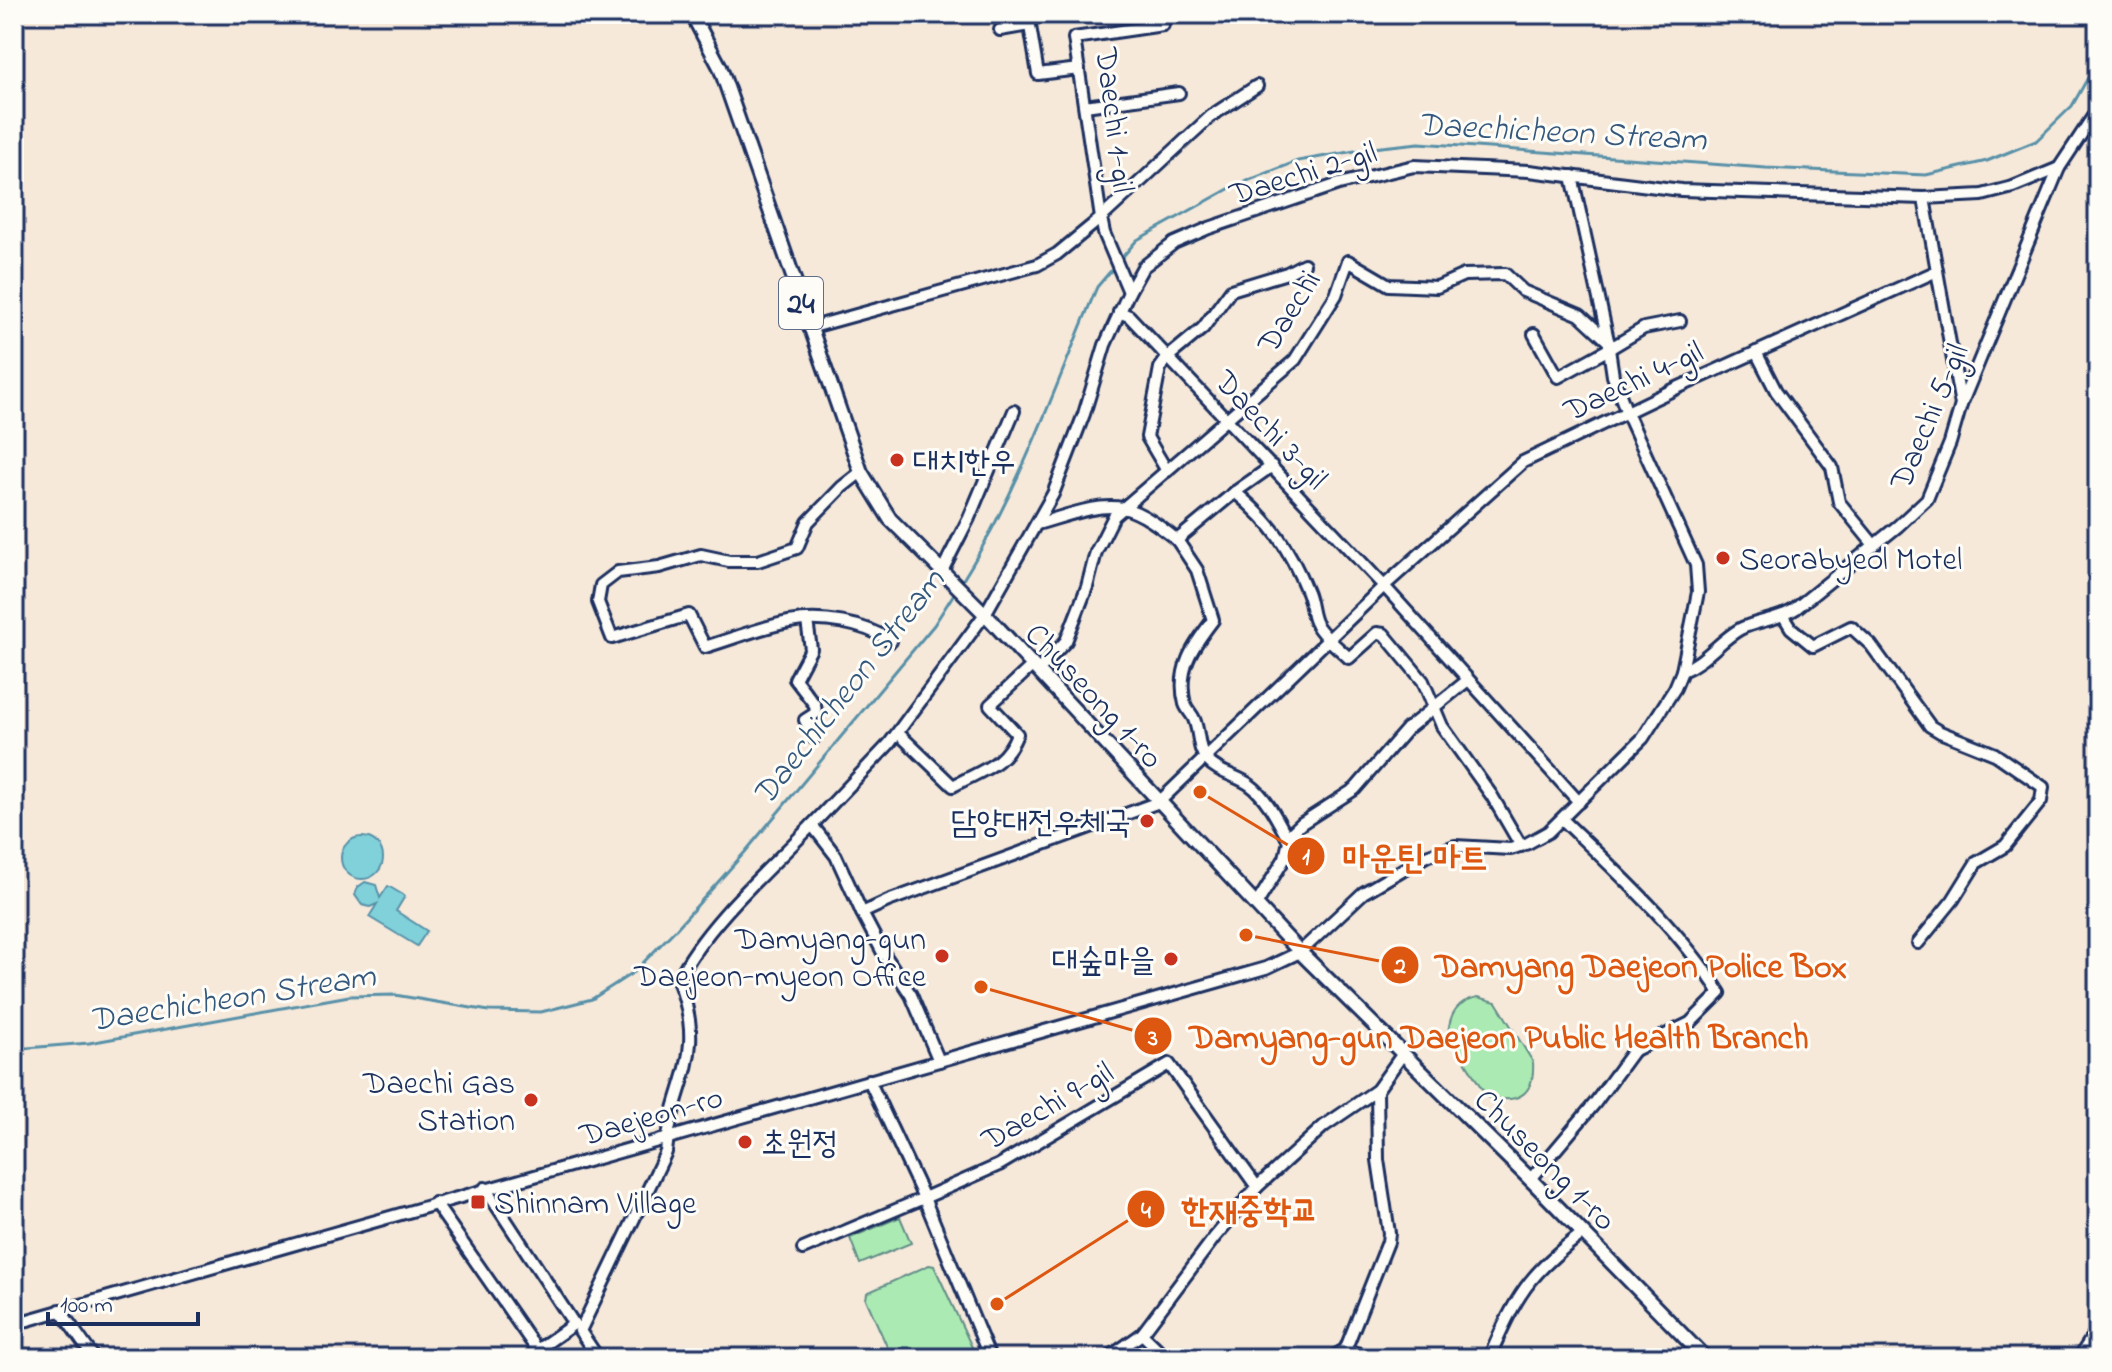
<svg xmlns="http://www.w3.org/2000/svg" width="2112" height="1372" font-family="'Indie Flower','Poor Story',sans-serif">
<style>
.green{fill:#abebb3;stroke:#638d88;stroke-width:2}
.water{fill:#80d1d9;stroke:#5890a8;stroke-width:2}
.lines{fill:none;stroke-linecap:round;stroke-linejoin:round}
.stream{stroke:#5890a8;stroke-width:3}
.minor-casing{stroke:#1b2f5e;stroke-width:16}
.major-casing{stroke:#1b2f5e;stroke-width:18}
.minor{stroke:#fdfcf7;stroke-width:10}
.major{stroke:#fdfcf7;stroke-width:12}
.poi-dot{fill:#c8321e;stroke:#fdfcf7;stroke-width:3}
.labels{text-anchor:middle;stroke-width:6;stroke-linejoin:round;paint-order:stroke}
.shield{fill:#fdfcf7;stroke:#5f6c8c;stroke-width:2}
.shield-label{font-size:30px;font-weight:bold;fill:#1b2f5e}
.street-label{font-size:32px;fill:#1b2f5e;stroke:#fdfcf7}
.poi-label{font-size:32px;fill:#1b2f5e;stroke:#fdfcf7;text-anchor:start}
.water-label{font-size:34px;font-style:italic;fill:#34587d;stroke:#fdfcf7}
.leader{fill:none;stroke:#de5710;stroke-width:3}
.callout-dot{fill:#de5710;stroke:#fdfcf7;stroke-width:3}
.mark-label{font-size:24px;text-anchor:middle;font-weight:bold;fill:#fff}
.callout-label{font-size:34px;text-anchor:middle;font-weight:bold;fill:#de5710;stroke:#fdfcf7;stroke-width:6;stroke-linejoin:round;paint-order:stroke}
</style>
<rect width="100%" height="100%" fill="#f6e9da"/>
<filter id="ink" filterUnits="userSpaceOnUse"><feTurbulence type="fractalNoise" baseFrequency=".0125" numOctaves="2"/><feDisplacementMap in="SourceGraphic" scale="16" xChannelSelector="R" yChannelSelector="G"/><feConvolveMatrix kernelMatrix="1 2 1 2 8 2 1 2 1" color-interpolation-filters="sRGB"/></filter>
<g filter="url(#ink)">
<g class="green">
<path d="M1478,997L1496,1002L1533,1062C1535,1096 1517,1104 1487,1097L1448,1033C1450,1013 1457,1001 1478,997Z"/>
<path d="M900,1217L911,1243L860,1264L850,1238Z"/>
<path d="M929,1265L934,1266L977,1358H892L866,1299L867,1293Z"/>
</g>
<g class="water">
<circle cx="362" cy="858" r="21"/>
<path d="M365,882L376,885L380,898L388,886L405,896L396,911L427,931L417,946L369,917L377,904L370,907L362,905L355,895L358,887Z"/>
</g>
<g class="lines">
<g class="stream">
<path d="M1119,261L1137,240L1234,186L1298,161L1372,148L1419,143L1766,168L1926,175L1987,161L2036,141L2072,106L2098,60"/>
<path d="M961,583C1019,491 1055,387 1097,287L1114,267"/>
<path d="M14,1049L89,1043L349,996L395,995L489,1011L541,1012L592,999L634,972L676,929L745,852L934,625L957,589"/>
</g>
<g class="minor-casing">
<g id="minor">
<path d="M1028,14L1038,74L1079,69"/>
<path d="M1000,30L1030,25"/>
<path d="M1085,106L1179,93"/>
<path d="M1572,176L1608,340"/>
<path d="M1924,198L1961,405"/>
<path d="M1129,292L1104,233L1101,218L1211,116L1257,86"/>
<path d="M1119,312L1129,316L1384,586L1579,802"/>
<path d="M809,328L1037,265L1057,254L1101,218L1074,38L1163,25"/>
<path d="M1534,334L1558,377L1609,349L1613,376L1627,413L1696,565L1698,592L1682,671"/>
<path d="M1756,352L1776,391L1832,467L1839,502L1874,545"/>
<path d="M1167,471L1147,437L1160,368L1168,357L1203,328L1231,290L1287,273L1304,264"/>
<path d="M861,472L842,487L808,522L797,548L758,561H729L701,555L659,567L618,572L601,585L598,602L612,638L689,615L705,647C732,639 761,627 789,622C822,616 864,623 891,641"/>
<path d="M1235,492C1272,523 1289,547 1307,592C1311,601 1311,613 1315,622C1322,636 1338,647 1349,658L1377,633L1384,634L1423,681L1442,726L1492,796L1521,846"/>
<path d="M1037,524C1063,517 1096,503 1123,508C1142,512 1162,528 1177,540L1235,492L1272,466"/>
<path d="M1177,540L1197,570L1213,620C1193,646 1176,669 1185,704C1187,710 1192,714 1194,719C1200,733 1197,749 1207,760C1218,773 1236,775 1250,785C1267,797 1279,823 1289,841L1285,858L1256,905"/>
<path d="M942,571L969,518L1014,411"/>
<path d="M1783,615L1791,628L1813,646L1851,627L1871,645L1930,726L1940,732L1995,754L2043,787L2041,801L2005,846L1976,863L1953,900L1918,943"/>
<path d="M807,621L811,649L795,679L815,705L816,713L805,720L814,738"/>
<path d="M1038,671L1066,641L1087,587L1096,552L1114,516L1295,360L1336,295L1348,261L1389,285L1437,287L1464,275L1505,274L1523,291L1580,315L1609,342V349L1644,328L1680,321"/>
<path d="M898,733L953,786C981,770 1004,767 1017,734L990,705L1033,665"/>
<path d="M812,825L889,744L985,614L1053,494L1084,414L1105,345L1129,292L1143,267L1174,243L1209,228L1339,184L1414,166L1529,171L1681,190L1924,198L1982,195L2013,187L2059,168"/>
<path d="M1287,837L1302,823L1355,789L1407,729L1468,680"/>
<path d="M862,913L882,951L911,995L939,1061"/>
<path d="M869,1080L924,1198L999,1165L1169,1064L1257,1187L1324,1126L1377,1090L1402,1055"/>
<path d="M1530,1180L1595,1103L1633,1051L1690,1023L1720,993C1678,927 1618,873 1562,819"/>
<path d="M435,1203L537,1350L574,1324L485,1188"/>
<path d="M803,1249L924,1198L990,1358"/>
<path d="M60,1310L94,1358"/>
<path d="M14,1324L1266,968L1300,952L1363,893L1426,856L1455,846L1511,849L1528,843L1548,832L1643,738L1675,688L1682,671C1705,662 1719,641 1740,629C1758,620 1779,620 1795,609L1898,526L1927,499L1950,443L1961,405L2059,168L2098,109"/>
<path d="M598,1358L580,1331L666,1152C672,1081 709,1058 678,980C706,924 768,870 812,825L836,856L862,913L888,901L1159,802L1384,586L1523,462L1677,388L1937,271"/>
<path d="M1108,1358L1142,1334"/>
<path d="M1167,1358L1142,1334L1214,1238L1257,1187"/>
<path d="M1331,1358L1344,1350L1376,1358"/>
<path d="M1342,1358L1388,1242L1389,1233L1378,1160L1377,1090"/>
<path d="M1489,1358C1516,1296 1528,1274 1583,1233"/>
</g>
</g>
<g class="major-casing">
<g id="major">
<path d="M692,14L720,67L861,472L890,519L985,614L1300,952L1536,1185L1705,1358"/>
<path d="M2080,1358L2098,1330"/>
</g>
</g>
<use href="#minor" class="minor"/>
<use href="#major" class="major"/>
</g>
</g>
<g class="poi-dot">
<circle cx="897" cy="460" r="8"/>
<circle cx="1723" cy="558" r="8"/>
<circle cx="1147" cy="821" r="8"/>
<circle cx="942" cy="956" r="8"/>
<circle cx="1171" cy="959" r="8"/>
<circle cx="531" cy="1100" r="8"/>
<circle cx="745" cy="1142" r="8"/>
<rect x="470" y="1194" width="16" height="16" rx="4"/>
</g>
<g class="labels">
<rect class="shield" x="779" y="277" width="44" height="52" rx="6"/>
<g class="shield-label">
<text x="801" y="313">24</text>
</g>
<g class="street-label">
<text transform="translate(1116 120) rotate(83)" y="11">Daechi 1-gil</text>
<text transform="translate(1303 172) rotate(-17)" y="11">Daechi 2-gil</text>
<text transform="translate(1288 311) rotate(-58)" y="11">Daechi</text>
<text transform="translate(1633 380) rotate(-25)" y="11">Daechi 4-gil</text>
<text transform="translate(1928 416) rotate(-67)" y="11">Daechi 5-gil</text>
<text transform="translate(1272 429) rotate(47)" y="11">Daechi 3-gil</text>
<text transform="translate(1095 695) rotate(47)" y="11">Chuseong 1-ro</text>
<text transform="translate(1047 1105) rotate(-30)" y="11">Daechi 9-gil</text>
<text transform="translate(651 1115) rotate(-16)" y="11">Daejeon-ro</text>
<text transform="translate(1546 1159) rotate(45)" y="11">Chuseong 1-ro</text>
</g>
<g class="poi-label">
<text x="913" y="471">대치한우</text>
<text x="1739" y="569">Seorabyeol Motel</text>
<text x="1131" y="832" text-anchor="end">담양대전우체국</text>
<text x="926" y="949" text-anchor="end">Damyang-gun<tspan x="926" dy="37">Daejeon-myeon Office</tspan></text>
<text x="1155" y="970" text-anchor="end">대숲마을</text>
<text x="515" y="1093" text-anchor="end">Daechi Gas<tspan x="515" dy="37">Station</tspan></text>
<text x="761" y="1153">초원정</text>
<text x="494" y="1213">Shinnam Village</text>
</g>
<g class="water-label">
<text transform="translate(1562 130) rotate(3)" y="12">Daechicheon Stream</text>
<text transform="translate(847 686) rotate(-52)" y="12">Daechicheon Stream</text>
<text transform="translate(232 996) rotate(-9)" y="12">Daechicheon Stream</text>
</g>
</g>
<path class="leader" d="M1200 792L1306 856M1246 935L1400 965M981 987L1153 1036M997 1304L1146 1209"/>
<g class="callout-dot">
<circle cx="1200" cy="792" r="8"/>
<circle cx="1246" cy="935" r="8"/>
<circle cx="981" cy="987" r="8"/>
<circle cx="997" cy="1304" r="8"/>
<circle cx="1306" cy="856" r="20"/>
<circle cx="1400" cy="965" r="20"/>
<circle cx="1153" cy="1036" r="20"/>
<circle cx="1146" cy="1209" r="20"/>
</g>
<g class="mark-label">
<text x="1306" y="864">1</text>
<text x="1400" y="973">2</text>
<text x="1153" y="1045">3</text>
<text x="1146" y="1218">4</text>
</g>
<g class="callout-label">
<text x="1415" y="868">마운틴 마트</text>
<text x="1641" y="977">Damyang Daejeon Police Box</text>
<text x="1499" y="1048">Damyang-gun Daejeon Public Health Branch</text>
<text x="1250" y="1221">한재중학교</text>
</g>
<rect width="2112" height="1372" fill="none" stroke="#fdfcf7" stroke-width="48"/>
<rect x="24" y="24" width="2064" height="1324" fill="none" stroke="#1b2f5e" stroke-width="3" filter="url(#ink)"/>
<path d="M48 1312v12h150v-12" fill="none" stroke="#1b2f5e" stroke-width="4"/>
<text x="60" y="1312" font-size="24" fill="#1b2f5e" stroke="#fdfcf7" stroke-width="6" paint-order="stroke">100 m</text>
</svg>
